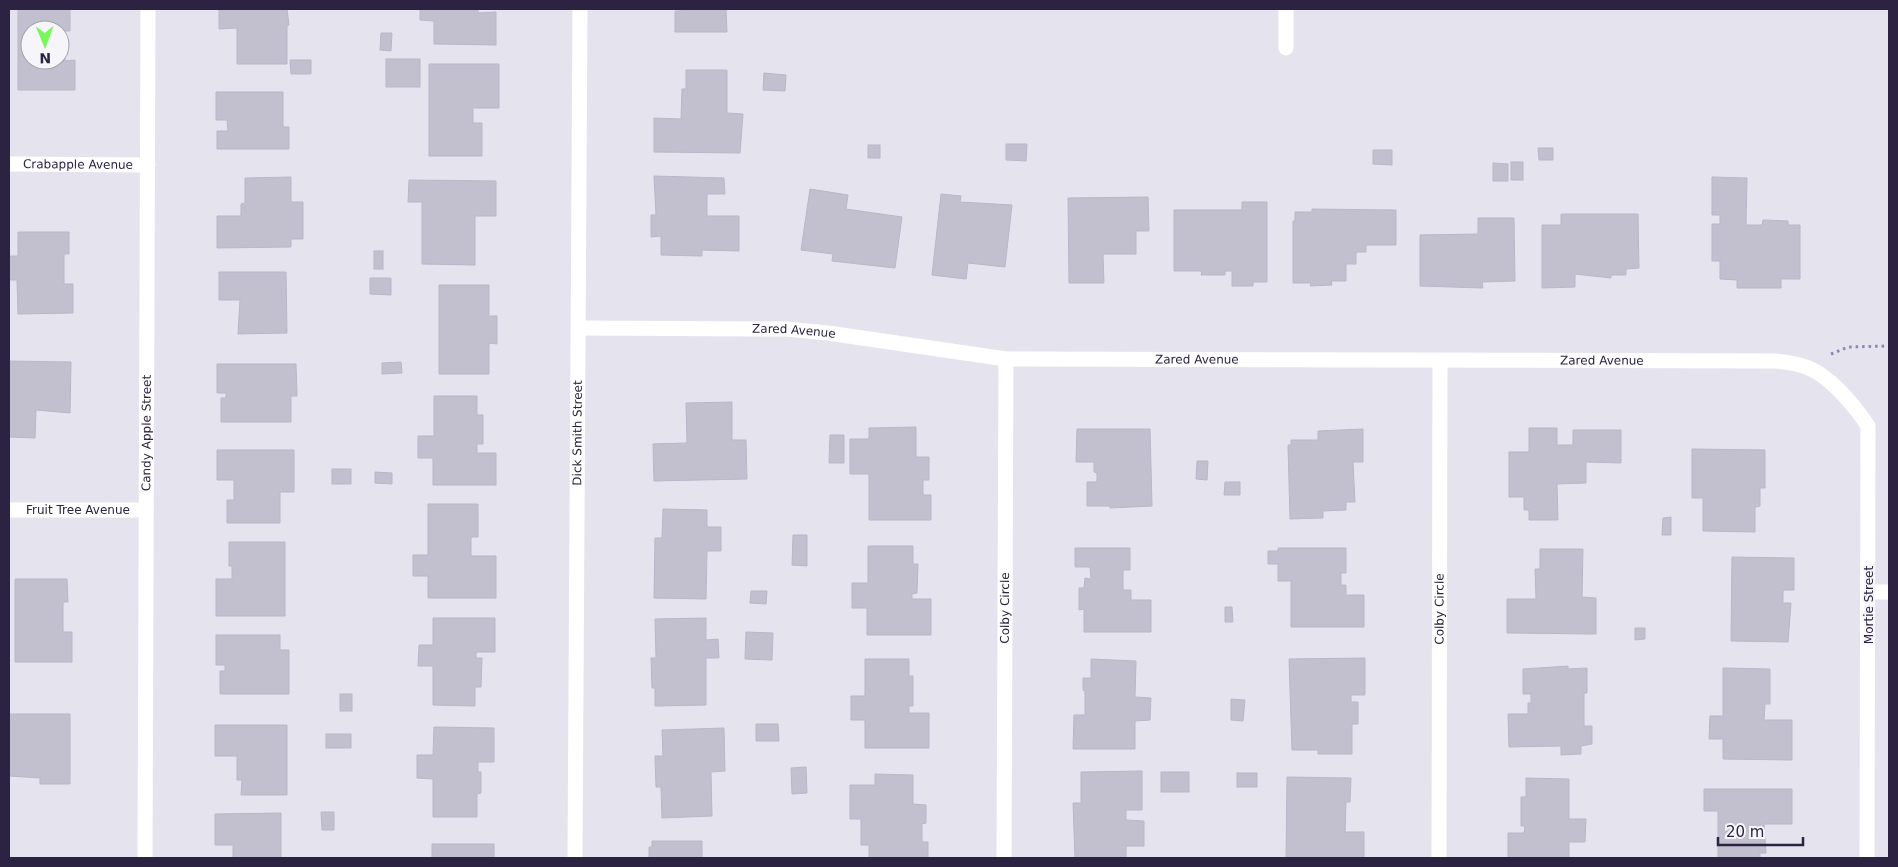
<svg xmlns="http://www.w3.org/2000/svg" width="1898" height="867" font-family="'DejaVu Sans',sans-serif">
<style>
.building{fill:#c2c0cf;stroke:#b9b6c9;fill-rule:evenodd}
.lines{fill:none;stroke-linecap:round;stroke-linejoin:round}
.path{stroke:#9083b4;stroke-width:3;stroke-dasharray:2.5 4;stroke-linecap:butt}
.minor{stroke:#fff;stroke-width:15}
.labels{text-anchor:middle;stroke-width:4;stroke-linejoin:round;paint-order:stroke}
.street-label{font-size:12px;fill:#2c2241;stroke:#f6f5fa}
</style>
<rect width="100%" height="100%" fill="#e5e4ee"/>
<g class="building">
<path d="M18,9H70V31H65V61L75,60V90H18ZM30,30H60V60H30Z"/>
<path d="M219,9H287L289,25L287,26V64H237V28L219,29Z"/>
<path d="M420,9H478V13L496,12V45L434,44V21L420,20Z"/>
<path d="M680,9H726L727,32H675V11H680Z"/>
<path d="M381,33H392L391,51L380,50Z"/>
<rect x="386" y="59" width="34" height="28"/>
<path d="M290,60H311V74H291Z"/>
<path d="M429,64H499V108H473V123H482V156H429Z"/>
<path d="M686,70H727V113L743,114L740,153L654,152V118L681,119L682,89H686Z"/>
<path d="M764,73L786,75L785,91L763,90Z"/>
<path d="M216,92H283V127H289V149H217V131H228L227,120H216Z"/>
<path d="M1006,144H1027L1026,161L1006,160Z"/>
<rect x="868" y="145" width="12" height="13"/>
<path d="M1538,148H1553V160H1539Z"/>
<path d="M1373,150H1392V165L1373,164Z"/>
<rect x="1511" y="162" width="12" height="18"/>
<path d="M1493,163L1508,164V181H1493Z"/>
<path d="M654,176L724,178L725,194H707V216H739V251L702,250V256L661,255V236L651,237V215H656Z"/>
<path d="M291,177V202H303V239H291V247L217,248V216H241V204L245,203V178Z"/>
<path d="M1712,177L1747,178L1746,225H1762L1763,220L1788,221V225H1800V279H1781V288H1737V280L1720,279V261H1712V224H1720V215H1712Z"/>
<path d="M409,180L496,181V216H475V265L422,264V202H408Z"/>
<path d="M810,189L848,195L846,209L902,217L895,268L832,261L833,254L801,250Z"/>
<path d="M941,194L961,196L960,202L1012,205L1005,267L968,263L966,279L932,275Z"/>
<path d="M1148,197L1149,231H1136V254H1103L1104,283H1069L1068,198Z"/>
<path d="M1242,202H1267V282H1253V286H1232V271H1225V275H1201L1202,271H1174V210H1242Z"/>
<path d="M1312,209L1396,210V245H1366V252H1356V264H1346V281H1331L1332,285L1310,286L1311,283H1293V221H1295V212H1312Z"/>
<path d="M1561,214H1638L1639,268L1626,269V275H1611V278L1575,274V287L1542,288V225H1561Z"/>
<path d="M1478,218H1514L1515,281L1482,282L1483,288L1420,286V235L1478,234Z"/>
<path d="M18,232H69V254H64V284H73V313L18,314L17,280H9V256H18Z"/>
<rect x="374" y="251" width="9" height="18"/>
<path d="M219,272H286L287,333L238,334L240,300H219Z"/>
<path d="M370,278H391V295L370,294Z"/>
<path d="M439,285H489V316H497V344L489,343V374H439Z"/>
<path d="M9,361L71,362L70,413L36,410L35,438L9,437Z"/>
<path d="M401,362L402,373L382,374V363Z"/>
<path d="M217,364H296L297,396H291V422H221V398H226V393H217Z"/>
<path d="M434,396H477V415H483V444H477V453H496V485H433V458H418V436H434Z"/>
<path d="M732,402V440H746L747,479L654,481L653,444L687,443L686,403Z"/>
<path d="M916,427V457H929V480H923V495H931V520H869V474H850V439H869V428Z"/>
<path d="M1529,428H1557V445H1573V430H1621V463L1586,462V483L1557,484L1558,520H1529V510H1524V497H1509V452H1529Z"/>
<path d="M1077,429H1150L1152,506L1110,508V506H1087V482H1097V473L1094,472V462H1076Z"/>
<path d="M1363,429V462H1353L1355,502H1346V510L1323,511V518L1290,519L1288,445H1291V440H1318V431Z"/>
<path d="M830,435H844V463H829Z"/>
<path d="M1692,449L1765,450V488H1760V506L1755,507V532L1703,531V498H1692Z"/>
<path d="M217,450H294V492H280V523H227V500H234V480H217Z"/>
<path d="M1197,461H1208L1207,480L1196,479Z"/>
<rect x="332" y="469" width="19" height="15"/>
<path d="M375,472L392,473V484L375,483Z"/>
<path d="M1225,482H1240V495H1224Z"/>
<path d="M428,504H478V537H471V556H496V598H428V576H413V555H428Z"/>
<path d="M663,509L707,510V527H721V551H707L706,599L654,598L655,538H662Z"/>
<path d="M1671,517V535H1662L1663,518Z"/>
<path d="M793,535H807V566L792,565Z"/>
<path d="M229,542H285V616H216V579H232V566H229Z"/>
<path d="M868,546H913V564H918L917,593L912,594V599H931V635H867V608H852V583H868Z"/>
<path d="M1075,548H1130V570H1123V590H1131V600H1151V632H1084V609L1079,610V588H1084L1085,578L1091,579L1090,567H1075Z"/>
<path d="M1278,548H1346V573H1341V585H1346V595H1364V627H1291V581H1278V564H1268V551H1278Z"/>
<path d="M1540,549H1583L1582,597L1596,598V634L1507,633V599H1536L1535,569H1540Z"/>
<path d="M1732,557L1794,558V590H1783V603H1791L1788,642L1731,641Z"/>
<path d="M15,579H67L68,602H63V632H72V662H15Z"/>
<path d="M751,591H767L766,604L750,603Z"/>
<path d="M1225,607H1232L1233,622H1225Z"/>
<path d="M433,618H495V652H476V658H482L481,687H475V706L433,705V666H418L419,645H433Z"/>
<path d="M706,618V640L718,639L719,658H706V705L655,706V688H652L651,658H656L655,619Z"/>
<path d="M1635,628H1645V639L1635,640Z"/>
<path d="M746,632L773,633L772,660L745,659Z"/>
<path d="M216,635H280V650H289V694H220V671H225V665H216Z"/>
<path d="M1365,658V695H1351V702H1358V724H1352V754H1318V750H1292L1289,659Z"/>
<path d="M865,659H909V676H913V706H909V713H929V748H865V720H851V696H865Z"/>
<path d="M1091,659L1136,661L1135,697L1151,698L1150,720L1135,721V749H1073L1074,715H1085V691L1083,690V678H1091Z"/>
<path d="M1568,666V669L1587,668V693H1584V726H1592V744L1581,746V754L1561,755V746L1509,747L1508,714H1528V703H1531V694H1523V669Z"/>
<path d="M1723,668L1770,669V704H1765L1764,720H1792V760L1723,759V739H1709L1710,716H1723Z"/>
<rect x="340" y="694" width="12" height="17"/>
<path d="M1231,699L1245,700L1243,721L1231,720Z"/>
<path d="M9,714H70V784H40V778L9,776Z"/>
<path d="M756,724H778L779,741H756Z"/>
<path d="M215,725H287V795H241L242,780H237V756H215Z"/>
<path d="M434,727L494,728V762H478V772H481V793L477,794V817H433V779L417,778V755H433Z"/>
<path d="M724,728L725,771L711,772L712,816L662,818L661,787H656L655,756H663L662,730Z"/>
<rect x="326" y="734" width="25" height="14"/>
<path d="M806,767L807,793L792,794L791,768Z"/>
<path d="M1142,771V810H1126V820L1144,821V846H1126V858H1075L1073,803H1081V772Z"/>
<rect x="1161" y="772" width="28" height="20"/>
<rect x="1237" y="773" width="20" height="14"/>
<path d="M875,774L913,775V804L926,805V823L922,824V842H928V858H869V845H861V819H850V785H875Z"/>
<path d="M1287,777L1351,778L1350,802H1346L1345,832H1364V858H1286Z"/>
<path d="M1526,778L1569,779V819H1586L1585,842H1569V858H1508V833H1524L1525,826H1521V797H1526Z"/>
<path d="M1704,789H1792V824H1764L1766,853H1760V858H1718V811H1704Z"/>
<path d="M321,812H334V830H322Z"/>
<path d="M281,813V858H233V845H215V814Z"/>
<path d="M652,841H702V858H649V847H652Z"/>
<rect x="432" y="844" width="62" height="14"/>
</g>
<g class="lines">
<path class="path" d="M1831,354L1848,347L1889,346"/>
<g class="minor">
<path d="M1286,48V9"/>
<path id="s1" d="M9,164L148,165"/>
<path id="s2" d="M578,328L786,329L828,333L1006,359L1776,361C1785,362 1794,363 1803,366C1828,373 1854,405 1868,426L1867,858"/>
<path id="s3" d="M9,510H146"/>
<path d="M1869,592H1889"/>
<path id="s4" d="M145,858L148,9"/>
<path id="s5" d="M575,858L580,9"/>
<path id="s6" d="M1004,858L1006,359"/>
<path id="s7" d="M1439,858L1440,361"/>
</g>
</g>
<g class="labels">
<g class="street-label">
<text dy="4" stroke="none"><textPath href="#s1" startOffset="69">Crabapple Avenue</textPath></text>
<text dy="4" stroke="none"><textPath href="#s2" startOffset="216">Zared Avenue</textPath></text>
<text dy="4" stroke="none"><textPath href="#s2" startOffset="621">Zared Avenue</textPath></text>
<text dy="4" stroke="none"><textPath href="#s2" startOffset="1026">Zared Avenue</textPath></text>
<text dy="4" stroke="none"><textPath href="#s5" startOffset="425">Dick Smith Street</textPath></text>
<text dy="4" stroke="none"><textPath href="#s4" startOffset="425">Candy Apple Street</textPath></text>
<text dy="4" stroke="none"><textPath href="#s3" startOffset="69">Fruit Tree Avenue</textPath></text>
<text transform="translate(1869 605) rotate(-90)" y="4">Mortie Street</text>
<text dy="4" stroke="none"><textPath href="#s6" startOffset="250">Colby Circle</textPath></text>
<text dy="4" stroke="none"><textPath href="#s7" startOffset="249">Colby Circle</textPath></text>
</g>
</g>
<rect width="1898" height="867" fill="none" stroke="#2c2241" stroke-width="20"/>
<g transform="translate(45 45) rotate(179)"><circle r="24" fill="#f6f5fa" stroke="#a5a1b0"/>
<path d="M0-4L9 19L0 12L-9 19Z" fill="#74f957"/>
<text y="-8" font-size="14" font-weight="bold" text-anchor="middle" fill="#2c2241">N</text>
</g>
<path d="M1718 837v8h85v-8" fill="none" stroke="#2c2241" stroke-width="2.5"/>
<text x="1726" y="837" font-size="15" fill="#2c2241" stroke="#f6f5fa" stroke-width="4" paint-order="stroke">20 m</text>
</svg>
